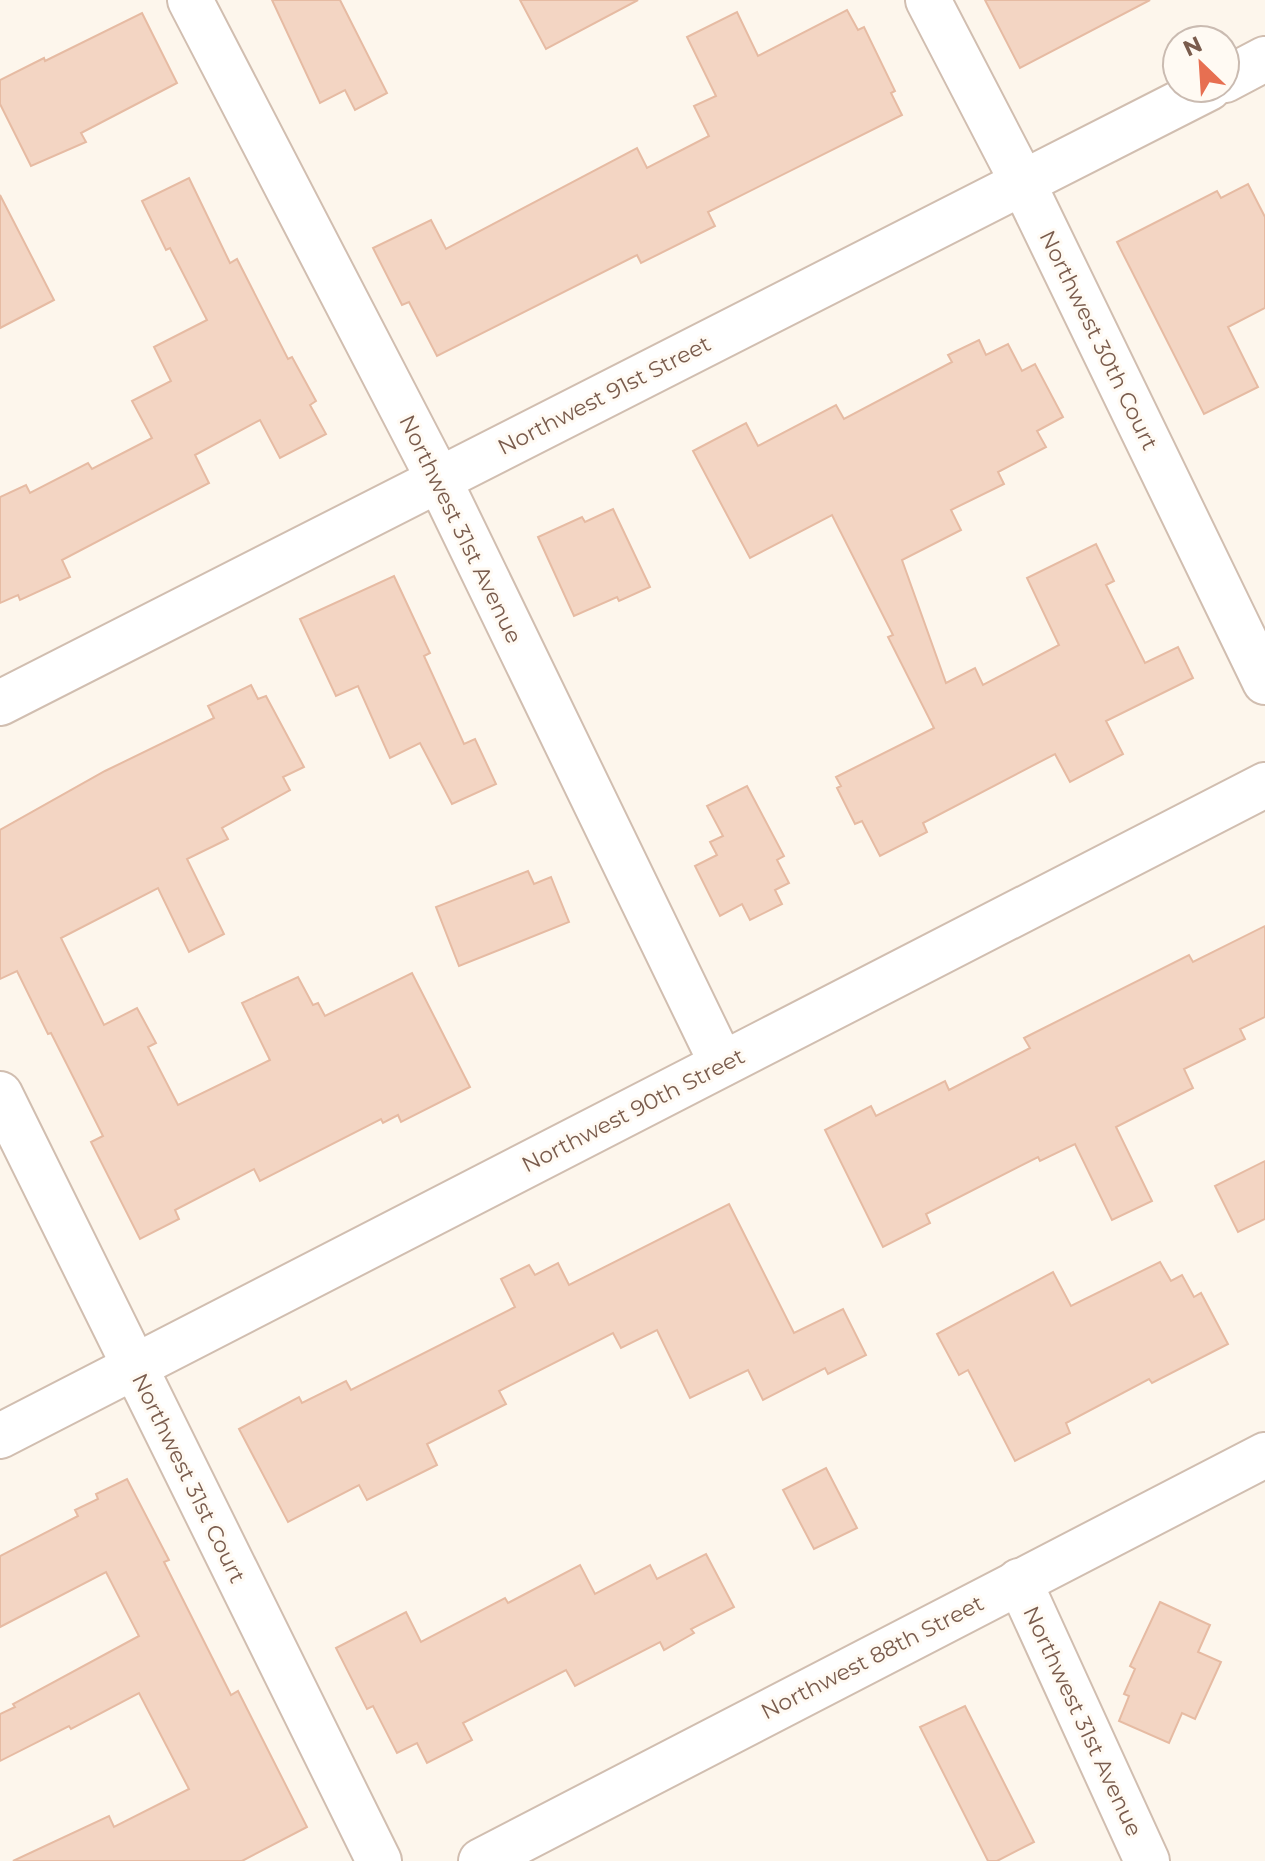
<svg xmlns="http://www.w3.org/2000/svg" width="1265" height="1861" font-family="Montserrat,sans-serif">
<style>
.building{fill:#f3d5c3;stroke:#e6bba3;stroke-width:2}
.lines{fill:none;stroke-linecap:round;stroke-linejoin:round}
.minor-casing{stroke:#d1beb0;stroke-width:48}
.minor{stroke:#fff;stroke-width:44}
.labels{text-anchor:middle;stroke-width:6;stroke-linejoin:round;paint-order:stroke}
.street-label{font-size:22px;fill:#7a5c4d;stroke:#fffaf3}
</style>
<rect width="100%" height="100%" fill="#fdf6ec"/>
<g class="building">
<path d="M272,0H340L387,93L355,110L345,90L320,103Z"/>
<path d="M520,0H638L546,49Z"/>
<path d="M985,0H1150L1020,68Z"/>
<path d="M847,10L858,30L864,27L895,91L891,93L902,115L708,212L715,226L641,263L637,255L437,356L409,302L402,305L373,248L431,220L446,249L637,148L647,168L709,136L694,106L716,96L687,37L737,12L758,56Z"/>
<path d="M142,13L177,83L81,133L86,142L31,166L0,104V80L44,58L45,61Z"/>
<path d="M189,178L230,263L237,259L288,359L292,357L316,401L310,405L326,434L280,458L260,420L195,455L209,483L62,560L70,577L20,600L18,595L0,603V497L26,485L30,493L88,463L92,469L152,438L132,401L171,381L154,347L207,320L170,248L166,250L142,201Z"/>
<path d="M1248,184L1265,217V308L1228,327L1258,387L1204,414L1117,242L1217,191L1221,198Z"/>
<path d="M0,195L54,300L0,328Z"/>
<path d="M979,340L986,355L1008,344L1022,371L1035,364L1063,417L1037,431L1046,447L998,472L1004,484L951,510L961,530L902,560L946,683L975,668L983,685L1059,645L1027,578L1096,544L1114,581L1106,585L1145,663L1178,647L1193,678L1106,721L1123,754L1070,782L1055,754L923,823L927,832L880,856L862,821L855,824L837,788L841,786L836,777L934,728L888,637L893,635L832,515L750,558L693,451L746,423L758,446L836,405L844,419L952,362L948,355Z"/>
<path d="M613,509L650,587L619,601L617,597L574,616L538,537L582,517L585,522Z"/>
<path d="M394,576L430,653L424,656L464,744L475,739L496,784L452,804L420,743L390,758L358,686L336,696L300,619Z"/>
<path d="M251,685L258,699L266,696L304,767L283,777L290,790L222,828L228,839L187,859L224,934L189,952L158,888L61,938L104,1025L137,1008L156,1043L148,1047L178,1105L270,1060L242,1003L298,977L313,1005L318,1003L325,1016L412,973L470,1087L401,1122L398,1115L383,1123L381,1119L260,1181L254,1169L175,1210L179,1219L140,1239L91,1142L103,1136L51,1033L48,1034L17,971L0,979V830L105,771L214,718L208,706Z"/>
<path d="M747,786L784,856L777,860L789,883L775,890L782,904L750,920L742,904L720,916L695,866L717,855L710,842L723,836L707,806Z"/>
<path d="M528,871L534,884L551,877L569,922L459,966L436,907Z"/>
<path d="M1265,926V1017L1240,1029L1245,1039L1184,1069L1193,1088L1116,1127L1152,1201L1112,1220L1075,1144L1040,1161L1038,1157L926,1214L930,1223L883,1247L825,1130L871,1106L876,1116L945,1081L949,1090L1030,1048L1024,1038L1189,955L1193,962Z"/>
<path d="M1265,1161V1219L1238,1232L1215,1186Z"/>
<path d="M729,1204L794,1333L843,1309L866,1355L828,1374L825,1368L763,1400L748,1370L690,1398L657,1330L621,1348L613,1333L499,1391L506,1404L427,1444L437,1465L367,1500L359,1485L288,1522L239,1429L299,1397L302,1403L346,1381L351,1390L515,1307L501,1279L529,1265L535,1275L558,1263L569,1285Z"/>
<path d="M1160,1262L1171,1281L1182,1275L1194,1297L1201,1293L1228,1344L1152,1383L1149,1379L1066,1423L1070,1433L1015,1461L968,1370L959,1375L937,1334L1053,1272L1071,1306Z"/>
<path d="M826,1468L857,1528L814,1549L783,1490Z"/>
<path d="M127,1479L169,1560L164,1562L231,1695L238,1691L307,1827L242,1861H13L109,1816L114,1827L189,1789L139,1693L71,1729L69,1726L0,1761V1714L15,1707L13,1704L139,1636L106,1572L0,1627V1556L78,1516L75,1510L98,1499L96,1494Z"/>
<path d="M706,1554L734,1607L691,1629L694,1633L664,1650L660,1642L575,1686L566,1670L463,1723L472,1740L427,1763L417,1743L397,1753L373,1706L367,1709L336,1648L406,1612L421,1642L505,1598L508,1603L580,1565L595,1594L650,1565L657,1579Z"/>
<path d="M1160,1602L1210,1625L1198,1652L1221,1662L1195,1719L1182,1713L1169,1743L1119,1721L1129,1696L1124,1694L1135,1669L1130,1666Z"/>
<path d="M965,1706L1034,1842L997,1861H988L920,1727Z"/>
</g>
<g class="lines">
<g class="minor-casing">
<g id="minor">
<path d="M190,0L439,480L722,1064"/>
<path d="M928,0L1023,183L1265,682"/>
<path d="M1225,80L1265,59"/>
<path d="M0,703L1209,88"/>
<path d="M0,1094L379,1861"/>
<path d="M0,1436L1265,785"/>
<path d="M1019,1581L1147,1861"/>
<path d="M481,1861L1265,1455"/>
</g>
</g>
<use href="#minor" class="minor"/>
</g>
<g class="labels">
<g class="street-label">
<text transform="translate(1099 340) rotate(64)" y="8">Northwest 30th Court</text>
<text transform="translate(604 395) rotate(-27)" y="8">Northwest 91st Street</text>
<text transform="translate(461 529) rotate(64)" y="8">Northwest 31st Avenue</text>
<text transform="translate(633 1110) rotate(-27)" y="8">Northwest 90th Street</text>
<text transform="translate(189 1478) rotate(64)" y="8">Northwest 31st Court</text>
<text transform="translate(872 1657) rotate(-27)" y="8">Northwest 88th Street</text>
<text transform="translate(1083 1721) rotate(65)" y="8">Northwest 31st Avenue</text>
</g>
</g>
<g transform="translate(1201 64) rotate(335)"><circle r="38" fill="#fffaf3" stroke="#cabbb1" stroke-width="2"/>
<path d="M0-6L14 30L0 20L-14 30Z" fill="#e76f51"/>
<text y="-12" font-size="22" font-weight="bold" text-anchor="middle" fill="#7a5c4d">N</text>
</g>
</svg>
